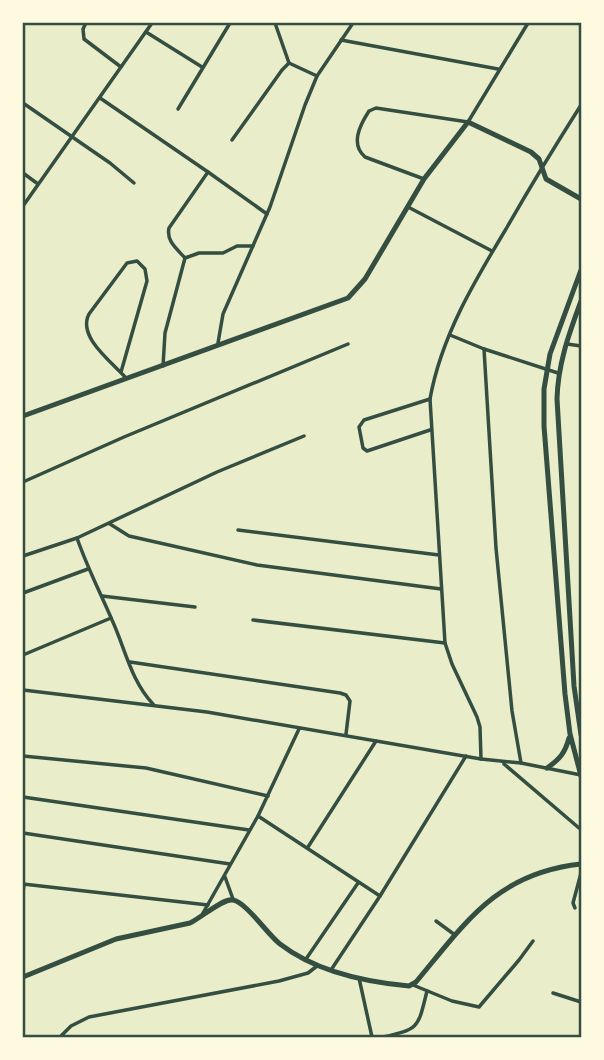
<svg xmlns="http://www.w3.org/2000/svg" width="604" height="1060" font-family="Signika,sans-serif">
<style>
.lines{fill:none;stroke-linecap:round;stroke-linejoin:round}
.minor{stroke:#344e41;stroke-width:3.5}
.tertiary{stroke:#344e41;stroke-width:5}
.neatline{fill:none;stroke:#344e41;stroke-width:2.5}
</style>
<rect width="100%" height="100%" fill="#e9edc9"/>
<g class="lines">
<g class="minor">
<path d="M86,23L83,29L84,39L121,67"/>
<path d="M275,23L289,63"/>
<path d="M146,32L202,67"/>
<path d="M341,40L498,69"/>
<path d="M100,98L208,172"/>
<path d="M23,103L110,163L134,183"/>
<path d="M178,109L230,23"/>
<path d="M232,140L282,70L289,63L317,76"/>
<path d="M23,173L38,184"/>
<path d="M424,179L365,157C350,144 360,125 369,111L376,108L468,122L528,23"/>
<path d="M23,206L152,23"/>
<path d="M408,207L492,251"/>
<path d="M185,258C177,249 166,241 169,228L208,172L267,214"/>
<path d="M450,335L484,349L558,373"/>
<path d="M218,343L223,314L270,207L305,105L317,76L353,23"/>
<path d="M567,344L581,346"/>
<path d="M484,349L496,548L512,711L521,763"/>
<path d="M163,366L165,333L185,258L199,253H223L237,246H253"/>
<path d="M121,372L147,281L145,269L137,261L127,263L89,314C77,337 112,362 126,378"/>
<path d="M430,399L364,420L359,427L363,448L367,451L430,430"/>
<path d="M23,482L124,437L348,344"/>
<path d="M110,524L129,536L257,565L441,589"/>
<path d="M238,530L439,555"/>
<path d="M23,556L77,538"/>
<path d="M23,593L88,569"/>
<path d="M102,596L195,607"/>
<path d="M253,620L445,643"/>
<path d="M23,655L111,618"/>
<path d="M130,662L340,693L346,695L350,701L346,734"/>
<path d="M23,690L207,712L481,759L521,763L581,775"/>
<path d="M153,704C131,681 125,648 112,620C100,592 87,567 77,538L217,472L304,436"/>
<path d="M23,756L146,768L268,796"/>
<path d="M481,759L480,727L477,717L452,664L445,643L430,399C441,337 474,282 506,229C530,187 555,146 581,105"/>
<path d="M504,764L579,828"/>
<path d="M23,797L249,830"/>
<path d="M258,816L380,896"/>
<path d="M23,833L230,864"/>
<path d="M308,847L376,741"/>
<path d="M225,877L233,899"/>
<path d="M23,884L208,905"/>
<path d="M23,892L24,885"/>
<path d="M575,908L573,903L581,873"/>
<path d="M203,913L258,816L299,729"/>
<path d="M436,921L455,935"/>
<path d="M306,959L358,883"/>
<path d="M331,970L380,896L466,756"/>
<path d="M359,978L372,1037"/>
<path d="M413,985L452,1001L479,1007L519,960L533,941"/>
<path d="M553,993L581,1002"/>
<path d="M60,1037L71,1026L89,1017L279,981L308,973L317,966"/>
<path d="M383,1037C420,1029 418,1027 427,991"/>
</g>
<g class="tertiary">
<path d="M581,270L550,354L544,389V426L565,694L570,734L581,776"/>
<path d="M581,301C569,334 558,363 557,399L574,686L581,735"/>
<path d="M23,416L348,298L365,279L424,179L468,122L531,152L539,159L546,179L581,199"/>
<path d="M547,768C560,759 565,753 569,738"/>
<path d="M23,977L116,939L190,923C201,918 223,898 233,900C246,902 268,935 280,944C315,971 365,982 409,986L416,982C466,922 497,873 581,864"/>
</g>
</g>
<rect width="604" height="1060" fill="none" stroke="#fefae0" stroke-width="49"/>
<rect x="24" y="24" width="556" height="1012" class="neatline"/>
</svg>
